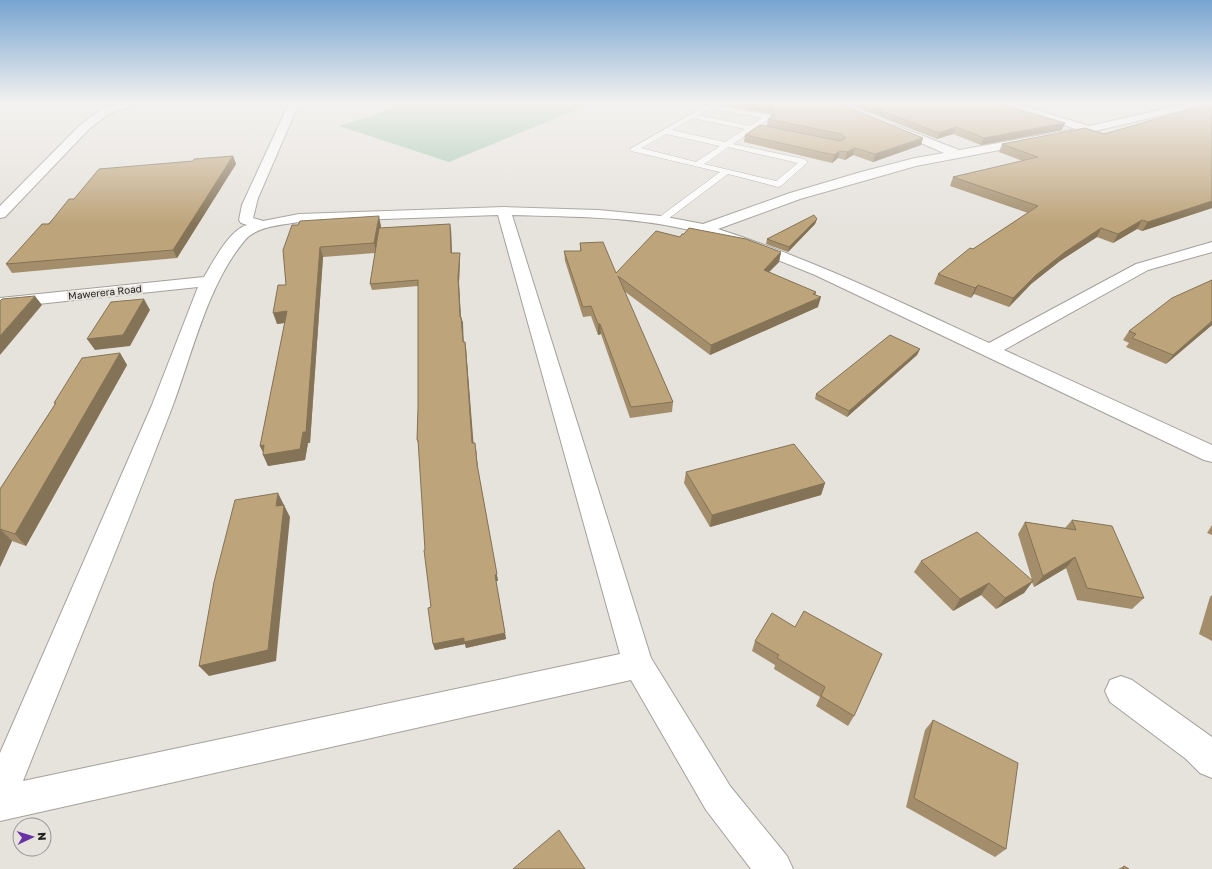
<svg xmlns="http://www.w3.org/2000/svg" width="1212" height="869" font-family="'Golos Text',sans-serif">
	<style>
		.green { fill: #a1c7ac }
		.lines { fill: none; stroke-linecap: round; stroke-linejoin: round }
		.service-casing { stroke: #a4a19c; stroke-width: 1 }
		.minor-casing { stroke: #a4a19c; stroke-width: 2 }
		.service { fill: #fff; fill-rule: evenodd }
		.minor { fill: #fff; fill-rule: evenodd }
		.wall { fill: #a38d6a }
		.shaded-wall { fill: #847356 }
		.building { fill: #bda47b; stroke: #847356 }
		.labels { text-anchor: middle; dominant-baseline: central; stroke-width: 4; stroke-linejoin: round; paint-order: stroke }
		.far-street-label { font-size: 10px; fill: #242221; stroke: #e6e3dd }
	</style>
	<rect width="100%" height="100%" fill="#e6e3dd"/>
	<polygon class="green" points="410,103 593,103 449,162 339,126"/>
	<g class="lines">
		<defs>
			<path id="service" d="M709,104L768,115L772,117L733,144L804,159L808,162L781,186L778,187L728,174L664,222H658L656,220L658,218L720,172L631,151L630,149ZM710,108L762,118L750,126L698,115ZM692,118L745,129L725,142L672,130ZM666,134L720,146L696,162L641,148ZM728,147L798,163L776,181L704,164Z"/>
			<g id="minor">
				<polygon points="119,103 134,103 133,105 109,114 89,129 5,217 0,218 0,206 81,124 102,109"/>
				<path d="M289,103H299L258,198L253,218L263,221L299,214L504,207L598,210L661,216L703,224L790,193L861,172L915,158L944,153L891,130L889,128L895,125L959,150L1076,129L1002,105L1001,103H1015L1089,126L1190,103H1206L1205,105L1078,135L916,166L800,199L718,229C812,259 900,302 989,343L1136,264L1212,242V252L1148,270L1004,350L1212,445V462L1204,460L815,275C778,260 740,244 701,233C640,216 575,217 512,215L651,658L730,786L787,856L793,869H751L706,810L631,680L0,821V753L152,405L198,287L0,308V298L204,277C213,262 230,229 247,225L241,223L239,220L242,205ZM498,215L620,654L23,781C73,655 125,531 173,405C193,351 208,284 245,240C257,226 282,225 299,222Z"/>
				<polygon points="1121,676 1132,680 1212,737 1212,778 1200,773 1186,759 1110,702 1105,691 1110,680"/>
			</g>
		</defs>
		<use href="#service" class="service-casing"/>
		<use href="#minor" class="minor-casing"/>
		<use href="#service" class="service"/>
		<use href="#minor" class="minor"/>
	</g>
	<g class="wall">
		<polygon points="693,103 709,103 704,105"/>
		<polygon points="709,103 837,103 923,138 921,145 873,162 853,155 845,160 838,158 832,163 744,142 745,135 767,126 768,119 772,117 771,114"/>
		<polygon points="845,103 1005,103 1004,105 1062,130 981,145 953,134 937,139"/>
		<polygon points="1212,103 1212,208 1142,231 1137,229 1113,243 1097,237 1060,261 1031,284 1009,307 974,294 971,298 934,284 938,274 973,249 1028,213 950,186 953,177 1023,161 999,152 1002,144 1104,134"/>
		<polygon points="233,156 236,164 177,258 12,273 6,264 74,199 193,161"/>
		<polygon points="817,219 815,224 788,252 766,244 767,239"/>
		<polygon points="381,226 381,228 451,229 452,253 460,258 459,283 461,317 463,323 463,342 465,342 466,348 473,443 476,449 478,470 498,581 496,581 506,639 466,648 465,644 435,650 433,644 431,607 425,550 419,446 417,440 418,408 418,286 372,290 370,284 375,253 323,257 310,443 308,443 305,460 268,466 263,452 260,446 285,323 277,324 286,285 283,250"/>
		<polygon points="680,237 781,252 779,262 769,272 815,295 818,307 710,355 624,291 673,402 672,412 630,418 601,334 598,335 591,316 583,317 565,261 564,251 580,251 580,243 616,273"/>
		<polygon points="1212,325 1166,364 1126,347 1129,343 1123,340 1129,331"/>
		<polygon points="920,349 917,355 847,417 815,399 816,394"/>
		<polygon points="120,353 127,365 26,546 12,541 0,567 0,489 55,404 54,403"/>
		<polygon points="686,472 825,483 821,495 710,527 684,483"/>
		<polygon points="1072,520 1144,598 1132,609 1077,600 1066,568 1034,587 1032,582 1024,593 996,609 981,595 953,611 914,572 921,561 1032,580 1018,534 1025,522 1065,528"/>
		<polygon points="1212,525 1212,535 1207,533"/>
		<polygon points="1212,595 1212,641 1199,634 1210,597"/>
		<polygon points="795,627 854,716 848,726 816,706 820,697 774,669 775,665 752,651 755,641"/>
		<polygon points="933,720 1006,849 995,857 906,807 925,730"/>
		<polygon points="1124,866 1129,869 1118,869"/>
	</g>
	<g class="shaded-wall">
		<polygon points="704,103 709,103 704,105"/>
		<polygon points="997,103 1005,103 1004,107 993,109"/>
		<polygon points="1065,123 1062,130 981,145 984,138"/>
		<polygon points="956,127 953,134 937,139 939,133"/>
		<polygon points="923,138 921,145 873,162 875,154"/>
		<polygon points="855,148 853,155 845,160 847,152"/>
		<polygon points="840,151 838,158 832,163 834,155"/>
		<polygon points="233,156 236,164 177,258 173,250"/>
		<polygon points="1212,201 1212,208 1142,231 1148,222"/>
		<polygon points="379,216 381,226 376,253 374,243"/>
		<polygon points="817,219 815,224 788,252 789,247"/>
		<polygon points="1142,220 1137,229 1113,243 1118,234"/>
		<polygon points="450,224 451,229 452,259 451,253"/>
		<polygon points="1101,228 1097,237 1060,261 1031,284 1009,307 1013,298 1036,275 1065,252"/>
		<polygon points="320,247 323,257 310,443 308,443 305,460 268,466 263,455 264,454 260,446"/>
		<polygon points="781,252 779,262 762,279 764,270"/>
		<polygon points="460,253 460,258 459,283 461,323 460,317 458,277"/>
		<polygon points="978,285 974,294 971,298 975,288"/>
		<polygon points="816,292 814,301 821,297 818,307 710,355 711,345"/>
		<polygon points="35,296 42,305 0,355 0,336"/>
		<polygon points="144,299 150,310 130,346 95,350 87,339"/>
		<polygon points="287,311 291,322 277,324 273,313"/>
		<polygon points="461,317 463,323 464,348 463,342"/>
		<polygon points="1212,321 1212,325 1166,364 1173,355"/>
		<polygon points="598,324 600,324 601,334 598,335"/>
		<polygon points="465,342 466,348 474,449 472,443"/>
		<polygon points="920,349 917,355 847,417 849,411"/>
		<polygon points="120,353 127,365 26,546 15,534"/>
		<polygon points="475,443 476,449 478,470 498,581 496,581 506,639 466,648 465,644 435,650 433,644 477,464"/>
		<polygon points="825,483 821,495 710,527 712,515"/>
		<polygon points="278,493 290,517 276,661 209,676 199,666 276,506"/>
		<polygon points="0,529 12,541 0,567"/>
		<polygon points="1075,557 1066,568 1034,587 1043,576"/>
		<polygon points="1033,581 1024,593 996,609 1005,598"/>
		<polygon points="989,583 981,595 953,611 960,599"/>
	</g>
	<g class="building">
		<polygon points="746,103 837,103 923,138 875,154 855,148 847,152 840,151 834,155 745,135 760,125 840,141 846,138 841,134 768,119 775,115 772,114 774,112 772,107"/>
		<polygon points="862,103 997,103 996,103 1065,123 984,138 956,127 939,133"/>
		<polygon points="1212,103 1212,201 1148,222 1142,220 1118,234 1101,228 1065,252 1036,275 1013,298 978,285 975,288 938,274 970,248 973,249 1038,206 953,177 1038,157 1002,144 1085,128 1104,134"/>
		<polygon points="233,156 173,250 6,264 42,224 49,224 69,199 74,199 99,169 193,161 194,159"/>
		<polygon points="814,215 817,219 789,247 767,239"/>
		<polygon points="379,216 374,243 320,247 306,432 303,432 300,449 263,455 264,445 260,446 287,311 273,313 278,285 286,285 283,250 292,225 298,225 300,221"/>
		<polygon points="450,224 451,253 460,253 458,277 460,317 461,317 463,342 465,342 472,443 475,443 477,464 497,574 495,575 505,633 464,642 464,638 433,644 428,608 431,607 424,550 425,550 418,440 417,440 418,408 418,280 370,284 379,228"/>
		<polygon points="689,228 746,239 781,252 764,270 816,292 813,294 821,297 711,345 618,276 673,402 631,407 600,324 598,324 591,306 583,307 564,251 581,251 580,243 603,242 616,273 656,231 680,237 682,234 684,234"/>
		<polygon points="1212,280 1212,321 1173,355 1132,338 1136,334 1129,331 1172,298"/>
		<polygon points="35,296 0,336 0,301 2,299"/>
		<polygon points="144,299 123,335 87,339 111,302"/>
		<polygon points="890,335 920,349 849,411 816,394"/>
		<polygon points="120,353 15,534 0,529 0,489 56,403 54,403 82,358"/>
		<polygon points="794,444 825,483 712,515 686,472"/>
		<polygon points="278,493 276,506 284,505 268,650 199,666 214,582 235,500"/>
		<polygon points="1072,520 1112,526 1144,598 1087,588 1075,557 1043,576 1025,522 1076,530"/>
		<polygon points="977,532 1033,581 1005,598 989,583 960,599 921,561"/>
		<polygon points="804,611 882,654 854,716 821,696 825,687 777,658 779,655 755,641 772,613 795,627"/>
		<polygon points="933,720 1018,763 1006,849 914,798"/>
		<polygon points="559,830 585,869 513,869"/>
		<polygon points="1124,866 1129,869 1123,869"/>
	</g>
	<linearGradient id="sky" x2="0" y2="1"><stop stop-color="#77a4d1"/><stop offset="0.46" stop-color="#f4f2f0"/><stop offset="1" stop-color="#f4f2f0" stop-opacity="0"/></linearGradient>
	<rect width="1212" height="224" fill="url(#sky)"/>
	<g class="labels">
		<g class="far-street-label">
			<text transform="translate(105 292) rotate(-6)">Mawerera Road</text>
		</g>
	</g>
	<g transform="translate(32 837) rotate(86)"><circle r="19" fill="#e6e3dd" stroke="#989692"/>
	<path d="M0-3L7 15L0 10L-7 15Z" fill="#6b31a7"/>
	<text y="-6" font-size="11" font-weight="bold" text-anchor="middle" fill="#242221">N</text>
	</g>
</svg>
